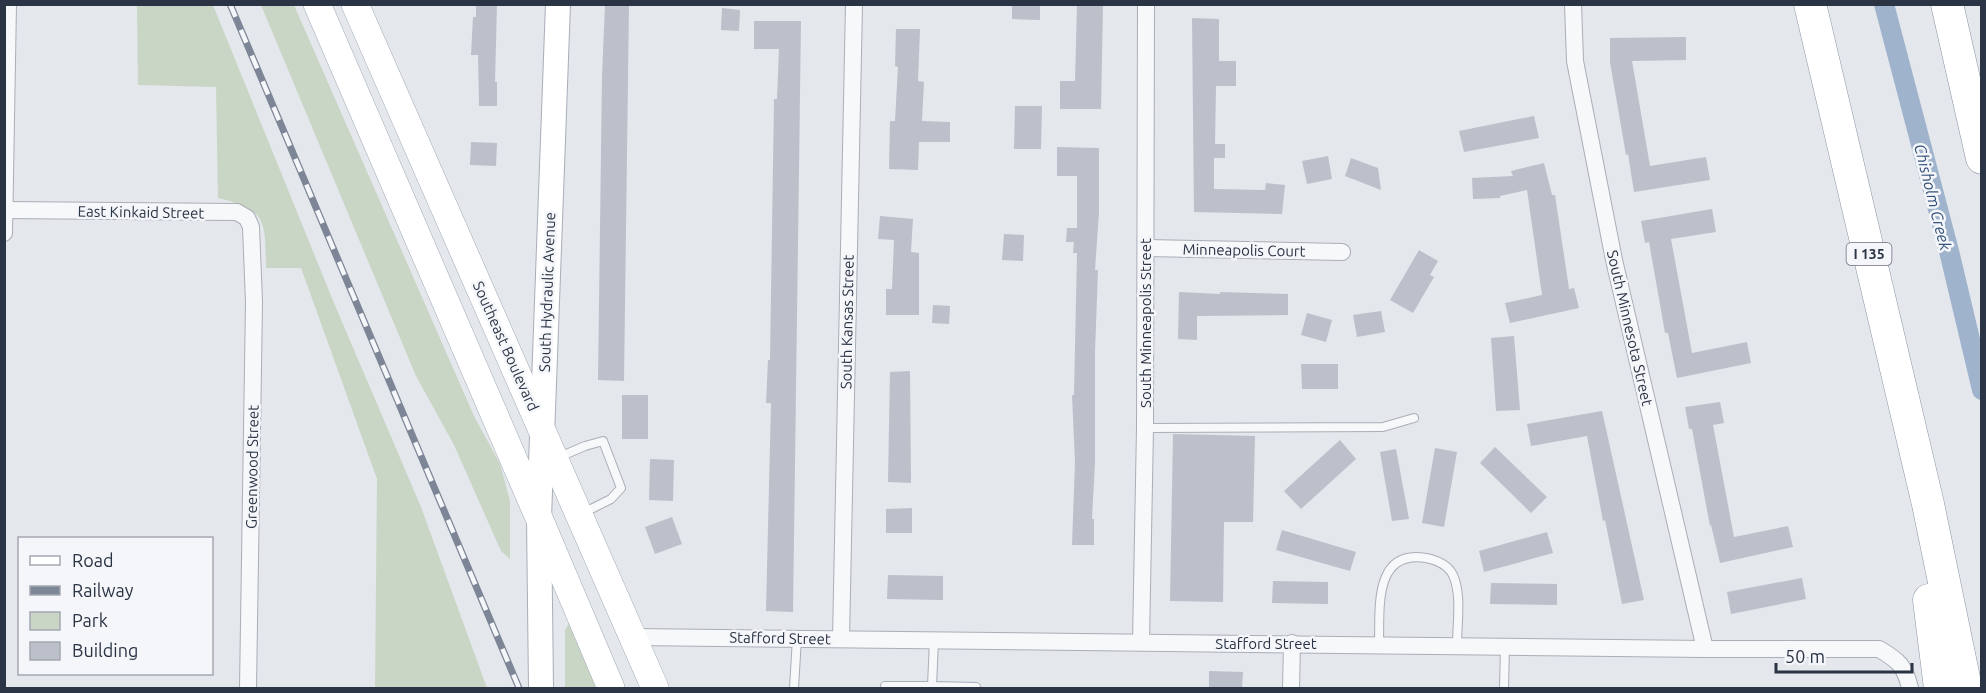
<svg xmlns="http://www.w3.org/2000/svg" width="1986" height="693" font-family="Ubuntu,sans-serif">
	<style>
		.green { fill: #c9d6c5 }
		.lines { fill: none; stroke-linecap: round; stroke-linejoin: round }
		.canal { stroke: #9fb4cc; stroke-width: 20 }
		.building { fill: #bbc0ca }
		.lane-casing { stroke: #a9aeb7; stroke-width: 10 }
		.street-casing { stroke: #a9aeb7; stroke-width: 18 }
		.secondary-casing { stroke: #a9aeb7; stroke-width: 26 }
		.primary-casing { stroke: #a3abb8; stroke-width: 28 }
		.highway-casing { stroke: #8b94a3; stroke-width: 33 }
		.lane { stroke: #f7f8fa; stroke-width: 8 }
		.street { stroke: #f7f8fa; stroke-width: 16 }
		.secondary { stroke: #fff; stroke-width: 24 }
		.primary { stroke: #fff; stroke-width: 27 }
		.highway { stroke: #fff; stroke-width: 32 }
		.rail-casing { stroke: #7d8696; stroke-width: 7 }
		.rail { stroke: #f4f6f9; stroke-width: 4.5; stroke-dasharray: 14; stroke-linecap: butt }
		.labels { text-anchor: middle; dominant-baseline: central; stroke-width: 5; stroke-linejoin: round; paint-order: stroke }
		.shield { fill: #f4f6f9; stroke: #676e7b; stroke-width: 1.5 }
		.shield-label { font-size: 14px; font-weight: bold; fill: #2b3445 }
		.street-label { font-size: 15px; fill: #2b3445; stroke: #f4f6f9 }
		.water-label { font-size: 16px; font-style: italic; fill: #34527a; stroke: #f4f6f9 }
	</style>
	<rect width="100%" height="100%" fill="#e4e7ec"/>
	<g class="green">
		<path d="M137,5H213L334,303L421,507L487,688H375L377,479L301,268H266C265,220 267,210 218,198L216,87L138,85Z"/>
		<polygon points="261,5 294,5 474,416 500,464 510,501 510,559 501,551 454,445 416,376"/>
		<polygon points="569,623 601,688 565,688 565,630"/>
	</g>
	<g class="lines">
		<polyline class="canal" points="1884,4 1949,251 1982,390"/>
	</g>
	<g class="building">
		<polygon points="476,4 497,4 495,82 497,82 497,106 479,106 478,55 471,55 473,17 476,17"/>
		<polygon points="605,4 629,4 624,381 598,380 602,77"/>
		<polygon points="1012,4 1040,4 1040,20 1012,19"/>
		<polygon points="1077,4 1103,4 1101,109 1060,109 1060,81 1075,81"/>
		<polygon points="722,8 740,10 739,31 721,30"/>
		<polygon points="1192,18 1219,19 1219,61 1236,61 1236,86 1216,86 1215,144 1225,144 1225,158 1214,158 1214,189 1265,190 1266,183 1285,185 1282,214 1194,212"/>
		<polygon points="754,21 801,21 793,612 766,611 771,403 766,403 768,360 770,360 774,99 777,99 779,49 754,49"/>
		<polygon points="896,29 920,29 918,81 924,82 922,121 950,122 950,142 919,142 918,170 889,169 890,121 895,121 898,67 895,66"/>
		<polygon points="1686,37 1686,60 1632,61 1650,166 1706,157 1710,180 1634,192 1628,154 1626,155 1610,62 1610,38"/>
		<polygon points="1015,106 1042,106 1041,149 1014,149"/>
		<polygon points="1534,116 1539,138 1464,152 1459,131"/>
		<polygon points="471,142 497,143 496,166 470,165"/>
		<polygon points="1057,147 1099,148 1099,212 1095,270 1098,270 1095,352 1095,462 1092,519 1094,519 1094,545 1072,545 1075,462 1072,395 1074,395 1077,253 1073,253 1074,242 1066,242 1067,228 1077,228 1077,176 1057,176"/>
		<polygon points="1328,156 1332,179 1307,184 1302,161"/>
		<polygon points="1351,158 1378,168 1381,190 1345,176"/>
		<polygon points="1544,163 1552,195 1555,195 1569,289 1574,288 1579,308 1510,323 1505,303 1542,295 1527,190 1500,196 1500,198 1473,199 1472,178 1513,176 1511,171"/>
		<polygon points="1712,209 1716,232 1671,239 1692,353 1747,342 1751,363 1677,378 1668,333 1665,333 1649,242 1645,243 1641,221"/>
		<polygon points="880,216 913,219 911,252 919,253 919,315 886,315 886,289 892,289 894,240 878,239"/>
		<polygon points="1004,234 1024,235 1023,261 1002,260"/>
		<polygon points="1419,250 1438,261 1430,275 1434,277 1413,313 1390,300"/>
		<polygon points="1179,292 1220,294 1220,292 1288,294 1288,315 1197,316 1197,340 1178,339"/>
		<polygon points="933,305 950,306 949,324 932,323"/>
		<polygon points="1381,311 1385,332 1357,337 1353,315"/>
		<polygon points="1307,313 1332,320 1326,342 1301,335"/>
		<polygon points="1514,336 1520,410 1496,411 1491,338"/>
		<polygon points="1301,364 1338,364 1338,389 1302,389"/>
		<polygon points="910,371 911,483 888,482 890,372"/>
		<rect x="622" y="395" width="26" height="44"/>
		<polygon points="1720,402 1724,423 1713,425 1734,537 1788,526 1793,547 1720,563 1711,525 1710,526 1692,429 1689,429 1685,407"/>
		<polygon points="1602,411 1644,600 1622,604 1605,520 1603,521 1587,436 1531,446 1527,424"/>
		<polygon points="1173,434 1255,436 1253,522 1224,522 1223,602 1170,601"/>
		<polygon points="1340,440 1356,459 1301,509 1284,491"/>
		<polygon points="1495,447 1547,497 1531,513 1480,463"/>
		<polygon points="1435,448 1457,452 1444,527 1422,523"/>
		<polygon points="1396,449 1409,519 1392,521 1380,452"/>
		<polygon points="650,459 674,460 673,501 649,500"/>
		<polygon points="912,508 912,533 886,533 886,509"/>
		<polygon points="672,517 682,544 655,554 645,527"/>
		<polygon points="1282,530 1356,552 1350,571 1276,550"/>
		<polygon points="1547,532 1553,553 1484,572 1479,551"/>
		<polygon points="888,575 943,576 943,600 887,599"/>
		<polygon points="1802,578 1806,599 1731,614 1727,592"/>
		<polygon points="1273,581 1328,582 1328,604 1272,603"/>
		<polygon points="1491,583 1557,584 1557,605 1490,604"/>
		<polygon points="1209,671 1243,672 1242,688 1209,688"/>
	</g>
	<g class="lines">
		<defs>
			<g id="lane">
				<polyline points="1145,428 1383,427 1414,418"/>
				<polyline points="557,458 585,446 603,441 621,488 611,499 583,513"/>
				<polyline points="934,640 932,686 976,687"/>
				<path d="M1379,644C1380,610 1373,549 1426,558C1436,560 1448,565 1453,575C1462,595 1457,623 1457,645"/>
				<polyline points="885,686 932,686"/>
				<polyline points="794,688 797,638"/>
				<polyline points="1504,688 1505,646"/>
			</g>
			<g id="street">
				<polyline points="1573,4 1575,61 1614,260 1705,649"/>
				<polyline points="4,210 237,212 247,218 251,227 254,302 248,688"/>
				<polyline points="4,233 8,4"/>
				<polyline points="1146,248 1342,252"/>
				<path d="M633,637L1705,649H1879C1898,660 1905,666 1910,688"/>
				<polyline points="841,639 854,4"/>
				<polyline points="1141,642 1145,428 1146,4"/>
				<polyline points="1291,688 1292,643"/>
			</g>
			<polyline id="secondary" points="541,688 539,518 558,4"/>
			<g id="primary">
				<polyline points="317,4 539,518 611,688"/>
				<polyline points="355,4 655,688"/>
			</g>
			<g id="highway">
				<polyline points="1810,4 1928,504 1966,688"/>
				<polyline points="1947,4 1982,158"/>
				<polyline points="1929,600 1940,688"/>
			</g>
		</defs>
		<use href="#lane" class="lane-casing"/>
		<use href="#street" class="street-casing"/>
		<use href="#secondary" class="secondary-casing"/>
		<use href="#primary" class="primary-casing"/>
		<use href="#highway" class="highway-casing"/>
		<use href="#lane" class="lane"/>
		<use href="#street" class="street"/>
		<use href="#secondary" class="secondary"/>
		<use href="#primary" class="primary"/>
		<use href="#highway" class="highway"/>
		<defs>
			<polyline id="rail" points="230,4 519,688"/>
		</defs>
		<use href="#rail" class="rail-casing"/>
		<use href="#rail" class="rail"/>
	</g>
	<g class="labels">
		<rect class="shield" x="1846.5" y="243" width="45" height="22" rx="4.5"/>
		<g class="shield-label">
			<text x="1869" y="254">I 135</text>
		</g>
		<g class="street-label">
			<text transform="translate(141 212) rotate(1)">East Kinkaid Street</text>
			<text transform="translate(1244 250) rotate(1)">Minneapolis Court</text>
			<text transform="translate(547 292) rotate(-88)">South Hydraulic Avenue</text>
			<text transform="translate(847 322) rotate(-89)">South Kansas Street</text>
			<text transform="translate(1145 323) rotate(-90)">South Minneapolis Street</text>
			<text transform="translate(1630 328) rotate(77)">South Minnesota Street</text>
			<text transform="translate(506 346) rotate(66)">Southeast Boulevard</text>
			<text transform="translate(252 467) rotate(-89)">Greenwood Street</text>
			<text transform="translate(780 638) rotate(1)">Stafford Street</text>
			<text x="1266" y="643">Stafford Street</text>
		</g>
		<g class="water-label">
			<text transform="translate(1933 197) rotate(76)">Chisholm Creek</text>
		</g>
	</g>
	<rect width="1986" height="693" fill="none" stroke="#2b3445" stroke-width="12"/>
	<rect x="18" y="537" width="195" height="138" fill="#f4f6f9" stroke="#a4a8b1" stroke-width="1.5"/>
	<rect x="30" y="556" width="30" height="9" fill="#ffffff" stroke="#a4a8b1" stroke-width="1.5"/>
	<text x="72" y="567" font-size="18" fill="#2b3445">Road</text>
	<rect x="30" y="586" width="30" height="9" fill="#7d8696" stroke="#a4a8b1" stroke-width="1.5"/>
	<text x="72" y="597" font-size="18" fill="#2b3445">Railway</text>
	<rect x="30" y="612" width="30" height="18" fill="#c9d6c5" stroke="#a4a8b1" stroke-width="1.5"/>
	<text x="72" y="627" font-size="18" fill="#2b3445">Park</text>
	<rect x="30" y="642" width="30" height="18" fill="#bbc0ca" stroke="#a4a8b1" stroke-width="1.5"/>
	<text x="72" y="657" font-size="18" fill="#2b3445">Building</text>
	<path d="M1776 663v9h136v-9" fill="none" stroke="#2b3445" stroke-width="3"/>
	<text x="1785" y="663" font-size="18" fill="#2b3445" stroke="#f4f6f9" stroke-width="4.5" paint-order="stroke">50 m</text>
</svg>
